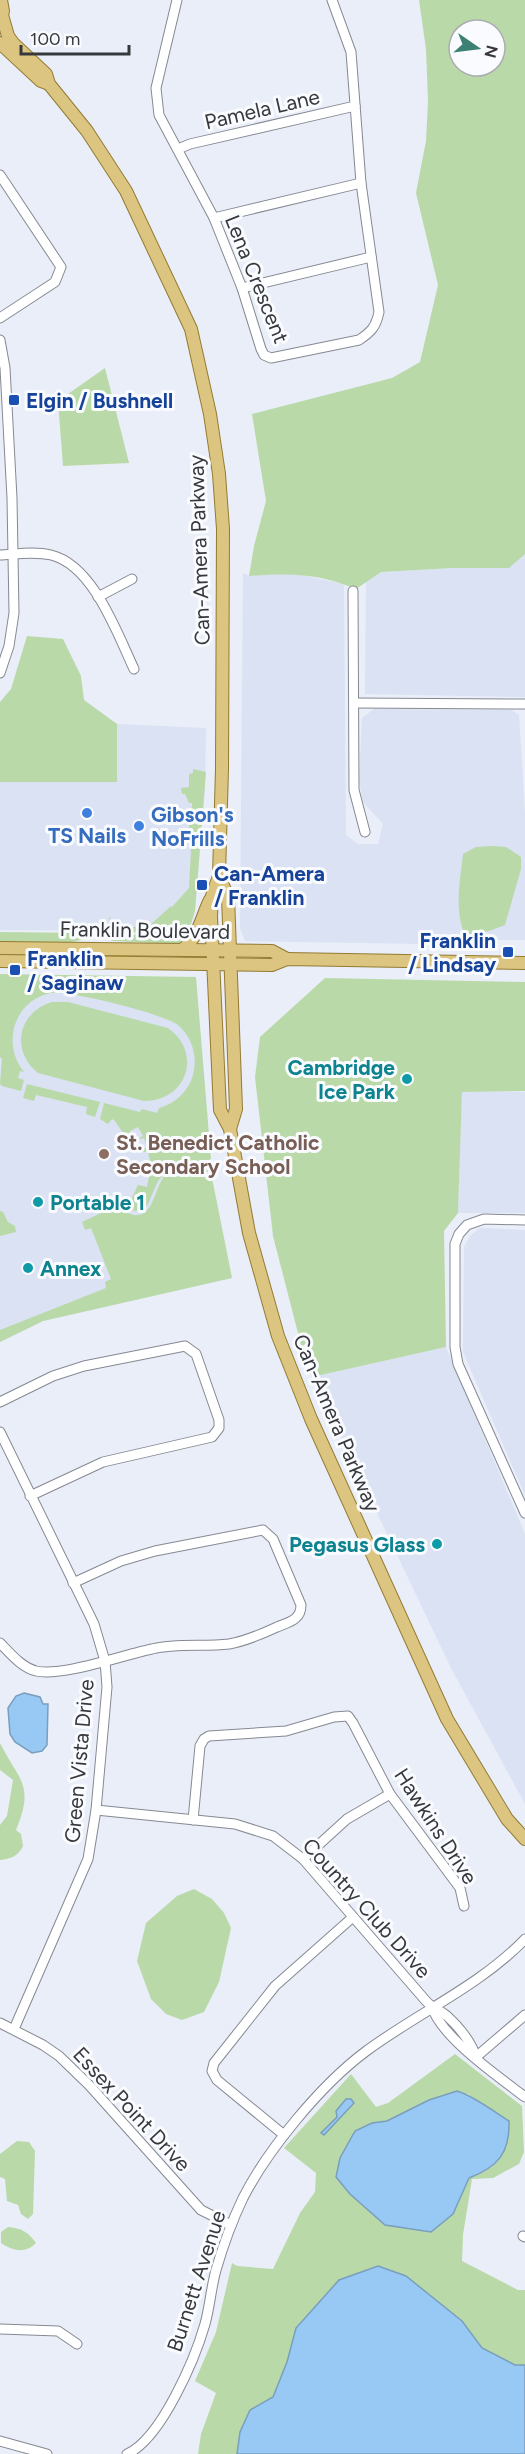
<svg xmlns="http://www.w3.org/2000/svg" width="525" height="2454" font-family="Figtree,sans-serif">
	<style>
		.built { fill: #dae2f3 }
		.green { fill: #b9daa8; fill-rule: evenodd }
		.water { fill: #97c9f4; stroke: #7a9ebd; stroke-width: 1.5 }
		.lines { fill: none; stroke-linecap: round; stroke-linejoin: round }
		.minor-casing { stroke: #858992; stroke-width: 11 }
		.major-casing { stroke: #937b32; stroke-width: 14 }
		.minor { stroke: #fff; stroke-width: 9 }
		.major { stroke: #dcc580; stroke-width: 12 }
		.transit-dot { fill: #1a4fb4; stroke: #f9fbff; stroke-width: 2 }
		.shop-dot { fill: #3f7fe0; stroke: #f9fbff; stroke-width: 2 }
		.culture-dot { fill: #0f9aa8; stroke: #f9fbff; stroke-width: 2 }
		.education-dot { fill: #8d6e63; stroke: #f9fbff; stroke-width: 2 }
		.labels { text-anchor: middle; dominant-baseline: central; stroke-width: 6; stroke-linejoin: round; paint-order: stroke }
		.street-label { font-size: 21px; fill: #36383c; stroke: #f9fbff }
		.transit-label { font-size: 21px; font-weight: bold; fill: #164399; stroke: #f9fbff; text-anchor: start }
		.shop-label { font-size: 21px; font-weight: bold; fill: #366cbe; stroke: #f9fbff; text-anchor: start }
		.culture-label { font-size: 21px; font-weight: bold; fill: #0d838f; stroke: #f9fbff; text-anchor: end }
		.education-label { font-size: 21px; font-weight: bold; fill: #785e54; stroke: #f9fbff; text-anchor: start }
	</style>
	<rect width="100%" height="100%" fill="#e9eef8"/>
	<g class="built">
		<polygon points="525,554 525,697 365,694 366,582 381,572 453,568 508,568"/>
		<polygon points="243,573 250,576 292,573 344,584 346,835 358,844 378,844 383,824 363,802 359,780 362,718 374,709 511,710 519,715 525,813 525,940 488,940 487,945 245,941 240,928"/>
		<polygon points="117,724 206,728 205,788 195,911 190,929 186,935 138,931 0,930 0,782 117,782"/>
		<polygon points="0,975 140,977 197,1032 208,1160 232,1278 43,1321 0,1342"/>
		<polygon points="462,1091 525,1092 525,1213 458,1213"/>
		<polygon points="480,1228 525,1230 525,1495 463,1352 464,1247 470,1236"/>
		<polygon points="446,1347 525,1534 525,1804 451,1668 312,1377"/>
	</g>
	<g class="green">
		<path d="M419,0H525V554L509,568H453L381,572L356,589C317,573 291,573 249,576L254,546L266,501L252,414L392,378L420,362L438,285L416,193L426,141L428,101L426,49ZM459,30H495V66H459Z"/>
		<polygon points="105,368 129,463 63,466 58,401"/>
		<polygon points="27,636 63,639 81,676 84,700 117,724 117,782 0,782 0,702 11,689"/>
		<polygon points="193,769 206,772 195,911 188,933 186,935 104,931 104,929 108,929 110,915 111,927 148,927 171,906 172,907 189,888 191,850 189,846 191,845 191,833 189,832 189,818 191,817 192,803 189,803 185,794 182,794 181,788 189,787 189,774 193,773"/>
		<path d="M491,846L506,847L521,857V869L505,925L489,931L465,936C454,908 460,883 463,854L476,847Z"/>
		<path d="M0,932L91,933C83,949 19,942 0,942Z"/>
		<polygon points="103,933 187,937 186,941 180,944 112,941"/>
		<path d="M0,974L196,977L211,1159L192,1167L169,1169L158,1181L147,1206L136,1211L123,1208L131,1200L138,1185L147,1187L149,1177L141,1175L149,1174L150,1164H141L150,1161L148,1152H140V1150L147,1147L144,1138L136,1140L143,1136L138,1127L130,1131L131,1145L115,1121L112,1119L108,1124L100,1119L104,1103L140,1112L142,1109L157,1113L159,1108C177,1103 191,1089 194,1070C197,1054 191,1036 178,1025C164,1014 69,990 51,993C14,1000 1,1044 24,1072L20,1071L18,1078L24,1080L21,1091L2,1086L0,1084L2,1059L0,1057Z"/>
		<polygon points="325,978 525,982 525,1091 462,1092 458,1213 444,1231 446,1347 312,1377 307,1368 273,1236 255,1077 260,1037"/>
		<path d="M52,1002H68L168,1028C203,1053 187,1101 144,1101L38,1073C10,1051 18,1012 52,1002Z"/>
		<polygon points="27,1084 100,1102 95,1117 86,1114 87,1107 36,1095 34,1101 23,1098"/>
		<path d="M209,1163L232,1278L43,1321L0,1342V1330L106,1288L105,1282L111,1279L91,1228L85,1230L82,1222L103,1212L114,1204C156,1238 151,1185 168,1172C176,1167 183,1171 191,1170C197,1170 203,1166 209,1163Z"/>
		<polygon points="0,1211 3,1212 8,1222 15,1226 16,1232 0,1236"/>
		<path d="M0,1743C19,1781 35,1784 16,1830L21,1834L23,1846C18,1856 11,1859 0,1860V1825L7,1816L13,1780L0,1770Z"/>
		<polygon points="194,1889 212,1899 224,1913 231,1928 219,1982 204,2012 182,2020 166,2014 151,1999 137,1961 146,1923 177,1896"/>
		<path d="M455,2054L522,2106L524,2152L519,2164L493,2178L472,2179L463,2235L462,2261L518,2290H525V2365H515L482,2348L462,2321L406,2276L378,2266L339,2280L296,2328L287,2362L273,2397L250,2410L240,2432L237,2454H198L201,2434L216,2393L195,2381L216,2332L232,2263L237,2266L273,2269L300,2213L315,2192L316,2173L284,2148L351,2074L376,2107L388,2103ZM468,2094L482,2106L509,2121C506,2155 502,2166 469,2178L453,2214L431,2232L385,2225L370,2211L372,2123L387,2121L407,2112Z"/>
		<polygon points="17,2141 29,2142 35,2151 33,2214 28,2219 21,2214 18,2205 7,2201 5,2179 0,2177 0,2154"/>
		<path d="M8,2227C21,2228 28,2232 36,2243C25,2254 13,2251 1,2243V2232Z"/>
	</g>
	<g class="water">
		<polygon points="24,1693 40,1697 43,1704 48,1704 47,1745 42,1751 32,1753 15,1742 10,1734 8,1708 16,1696"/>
		<path d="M457,2091C474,2096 493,2111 509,2121C510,2153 498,2167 469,2178L453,2214L431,2232L385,2225L350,2194L336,2177L340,2158L355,2131L372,2123L387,2121L429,2100Z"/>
		<polygon points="346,2099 351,2099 354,2103 324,2135 321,2133 337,2117 336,2111"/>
		<polygon points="378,2266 406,2276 462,2321 482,2348 515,2365 525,2365 525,2454 237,2454 240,2432 250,2410 273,2397 287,2362 296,2328 339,2280"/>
	</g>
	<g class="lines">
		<defs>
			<g id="minor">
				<path d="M177,0L156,88L159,115L214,218L242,288L261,349L264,355L271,358L359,340C371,332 376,327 379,312L361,183L351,52L332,0"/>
				<polyline points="178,149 190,144 355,106"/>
				<polyline points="0,175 61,267 55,282 0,318"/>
				<polyline points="214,218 361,183"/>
				<polyline points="242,288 371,257"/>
				<polyline points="0,340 5,368 12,498 14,613 9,646 0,673"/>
				<path d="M0,555C17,554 35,551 51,555C93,565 117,633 134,669"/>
				<polyline points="353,591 354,790 365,832"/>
				<polyline points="98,597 132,579"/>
				<polyline points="355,703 525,704"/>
				<polyline points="525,1220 484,1219 467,1225 459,1234 455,1244 455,1347 458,1364 525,1513"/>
				<polyline points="0,1402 53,1376 84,1366 185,1346 196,1354 219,1420 219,1428 212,1437 103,1462 30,1496"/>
				<polyline points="0,1432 94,1624 105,1661 107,1687 96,1810 88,1859 14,2029"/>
				<path d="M0,1643C10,1653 21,1667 36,1671C62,1677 123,1655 152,1649C177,1643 204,1647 229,1644C246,1641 262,1634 277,1627C289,1622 301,1620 301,1605L273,1539L263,1530L155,1551L121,1561L73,1583"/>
				<path d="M96,1810L235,1824L273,1836L303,1859L426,2001C432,2008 440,2010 447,2016C459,2027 471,2042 476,2057"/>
				<polyline points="193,1820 200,1746 204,1739 209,1736 286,1731 334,1717 348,1716 353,1723 390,1794 460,1888 464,1906"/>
				<polyline points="303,1859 347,1819 390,1794"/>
				<path d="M432,2007C441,2037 499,2077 525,2097"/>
				<polyline points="0,2023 43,2045 59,2056 89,2085 201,2210 231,2225"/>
				<polyline points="476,2057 525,2015"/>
				<polyline points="284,2135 217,2080 212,2071 214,2063 275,1986 353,1917"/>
				<polyline points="523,2236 525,2237"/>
				<polyline points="0,2329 58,2331 77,2344"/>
				<polyline points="0,2441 47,2454"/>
				<path d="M127,2454C161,2439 195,2359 205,2324C210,2306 211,2288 216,2270C223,2246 232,2221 243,2198C268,2149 321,2085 365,2052C417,2013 480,1986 525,1939"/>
			</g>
			<g id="major">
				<polyline points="2,15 8,36 13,43 46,74 49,84 87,131 126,191 191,329 210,414 219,474 223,529 222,768 219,876 212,896 211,916 220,1110 230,1129 249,1233 278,1336 311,1419 447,1719 507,1819 525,1839"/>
				<polyline points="0,20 3,11 1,0"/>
				<polyline points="0,43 41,81 49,84"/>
				<polyline points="219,876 228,897 236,1109 230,1129"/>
				<polyline points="0,948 272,951 287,959"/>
				<path d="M182,950C199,937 201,918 210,900"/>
				<polyline points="0,961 272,965 287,959 525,963"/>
			</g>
		</defs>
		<use href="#minor" class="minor-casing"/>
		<use href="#major" class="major-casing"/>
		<use href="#minor" class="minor"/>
		<use href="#major" class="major"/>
	</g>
	<g class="transit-dot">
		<rect x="8" y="394" width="12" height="12" rx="3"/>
		<rect x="196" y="879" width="12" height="12" rx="3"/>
		<rect x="502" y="946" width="12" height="12" rx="3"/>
		<rect x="9" y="964" width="12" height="12" rx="3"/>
	</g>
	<g class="shop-dot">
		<circle cx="87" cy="813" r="6"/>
		<circle cx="139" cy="826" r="6"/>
	</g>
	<g class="culture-dot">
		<circle cx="407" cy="1079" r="6"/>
		<circle cx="38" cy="1202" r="6"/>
		<circle cx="28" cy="1268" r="6"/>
		<circle cx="437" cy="1544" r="6"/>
	</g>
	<circle class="education-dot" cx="104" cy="1154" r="6"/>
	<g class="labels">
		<g class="street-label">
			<text transform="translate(262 109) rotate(-13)">Pamela Lane</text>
			<text transform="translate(257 279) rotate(68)">Lena Crescent</text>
			<text transform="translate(199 550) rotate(-92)">Can-Amera Parkway</text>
			<text transform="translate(145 930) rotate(1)">Franklin Boulevard</text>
			<text transform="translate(337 1423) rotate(67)">Can-Amera Parkway</text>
			<text transform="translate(79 1761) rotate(-85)">Green Vista Drive</text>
			<text transform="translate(436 1826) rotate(57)">Hawkins Drive</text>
			<text transform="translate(367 1908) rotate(48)">Country Club Drive</text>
			<text transform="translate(132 2109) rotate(47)">Essex Point Drive</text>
			<text transform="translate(196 2281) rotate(-72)">Burnett Avenue</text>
		</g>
		<g class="transit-label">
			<text x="26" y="400">Elgin / Bushnell</text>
			<text x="214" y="873">Can-Amera<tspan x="214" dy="24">/ Franklin</tspan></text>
			<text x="496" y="940" text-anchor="end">Franklin<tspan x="496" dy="24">/ Lindsay</tspan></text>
			<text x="27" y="958">Franklin<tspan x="27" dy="24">/ Saginaw</tspan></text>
		</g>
		<g class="shop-label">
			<text x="151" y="814">Gibson's<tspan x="151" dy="24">NoFrills</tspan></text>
			<text x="87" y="835" text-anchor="middle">TS Nails</text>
		</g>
		<g class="culture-label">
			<text x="395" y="1067">Cambridge<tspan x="395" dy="24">Ice Park</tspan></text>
			<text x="50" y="1202" text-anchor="start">Portable 1</text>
			<text x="40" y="1268" text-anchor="start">Annex</text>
			<text x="425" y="1544">Pegasus Glass</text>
		</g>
		<g class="education-label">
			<text x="116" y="1142">St. Benedict Catholic<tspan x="116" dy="24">Secondary School</tspan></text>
		</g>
	</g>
	<g transform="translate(477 48) rotate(104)"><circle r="28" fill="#f9fbff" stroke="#abadb1" stroke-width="1.5"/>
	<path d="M0-4.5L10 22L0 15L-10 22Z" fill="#3d8175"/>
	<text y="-9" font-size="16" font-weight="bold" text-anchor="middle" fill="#36383c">N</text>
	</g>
	<path d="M21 45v9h108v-9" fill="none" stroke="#36383c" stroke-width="3"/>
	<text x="30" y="45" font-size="18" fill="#36383c" stroke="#f9fbff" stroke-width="4.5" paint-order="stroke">100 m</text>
</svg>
